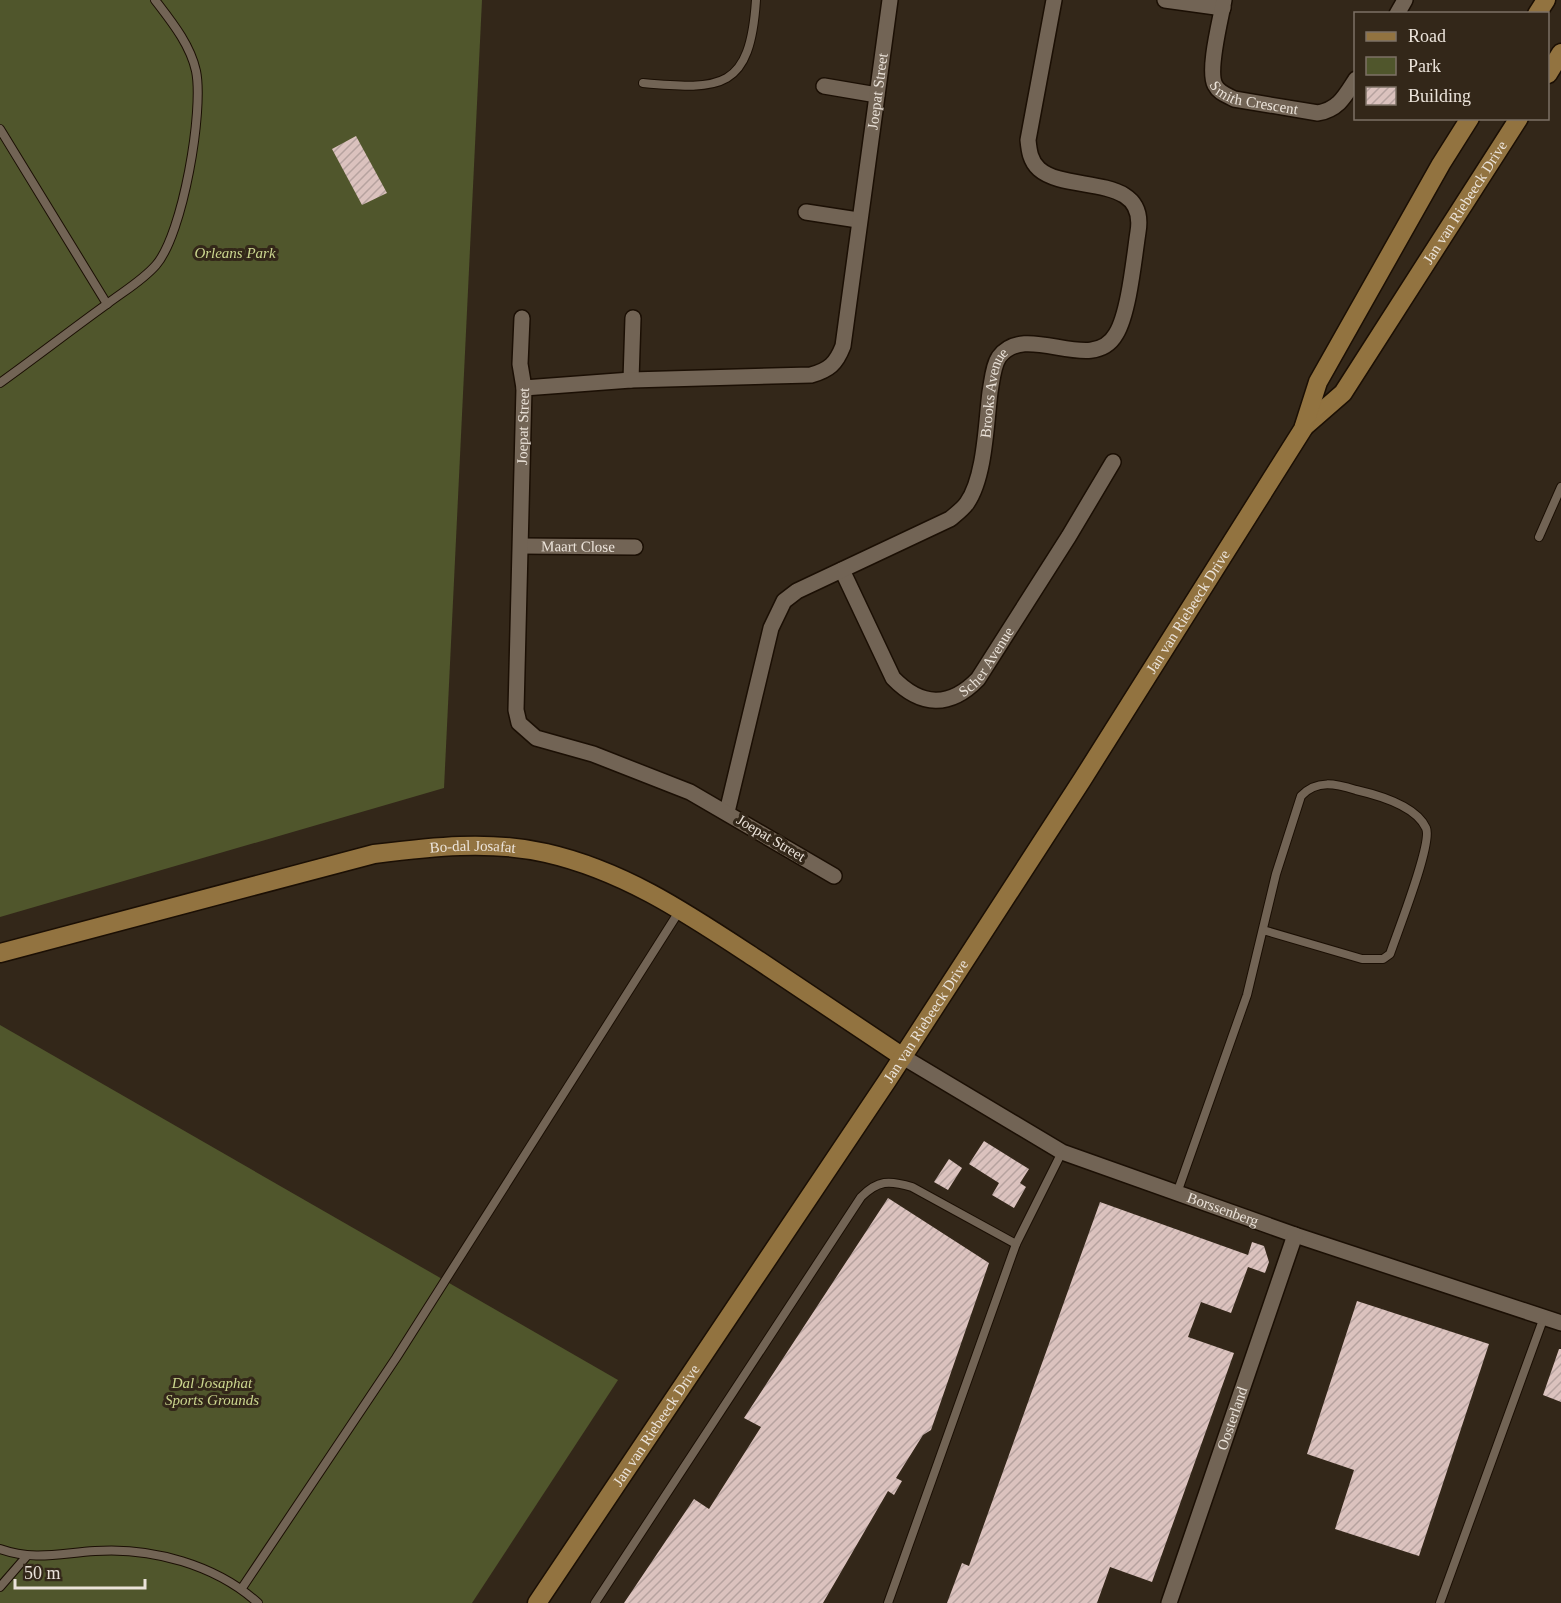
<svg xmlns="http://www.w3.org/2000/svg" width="1561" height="1603" font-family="Georgia,serif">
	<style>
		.park { fill: #50562c }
		.building { fill: url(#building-hatch) }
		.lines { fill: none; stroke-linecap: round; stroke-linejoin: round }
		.lane-casing { stroke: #1b0f04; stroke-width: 10 }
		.street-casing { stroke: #1b0f04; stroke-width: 18 }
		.secondary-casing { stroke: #1b0f04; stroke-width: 21 }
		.lane { stroke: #726455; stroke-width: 8 }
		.street { stroke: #726455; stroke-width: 15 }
		.secondary { stroke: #927340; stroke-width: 18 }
		.labels { text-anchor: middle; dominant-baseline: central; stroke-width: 6; stroke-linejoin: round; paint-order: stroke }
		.street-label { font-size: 15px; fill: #ebe3da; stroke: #332719 }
		.park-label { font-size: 15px; font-style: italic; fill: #cbd68e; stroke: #332719 }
	</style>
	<defs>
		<pattern id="building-hatch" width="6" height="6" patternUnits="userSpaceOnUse" patternTransform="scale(1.5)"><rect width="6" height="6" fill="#dbc2be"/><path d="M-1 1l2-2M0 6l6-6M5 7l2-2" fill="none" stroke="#b6a29f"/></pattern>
	</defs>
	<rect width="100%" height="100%" fill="#332719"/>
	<g class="park">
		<polygon points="0,0 482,0 444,788 0,917"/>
		<polygon points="0,1025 618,1380 472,1603 0,1603"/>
	</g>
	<g class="building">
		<polygon points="356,136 387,193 362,205 332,149"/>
		<polygon points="984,1141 1029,1169 1020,1183 1026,1187 1014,1208 992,1195 999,1183 969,1164"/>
		<polygon points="949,1159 962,1168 948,1190 934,1182"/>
		<polygon points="888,1198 989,1263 931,1430 923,1435 896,1478 902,1481 894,1495 888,1491 823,1603 624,1603 694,1499 709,1509 761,1427 744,1418"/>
		<polygon points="1100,1202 1248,1255 1252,1242 1264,1246 1269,1262 1265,1273 1248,1267 1231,1313 1201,1302 1188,1337 1234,1353 1152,1582 1110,1567 1097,1603 947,1603 962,1563 969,1566"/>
		<polygon points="1357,1301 1489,1344 1419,1556 1335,1529 1354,1470 1307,1454"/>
		<polygon points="1559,1349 1561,1349 1561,1402 1543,1395"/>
	</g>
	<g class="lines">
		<defs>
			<g id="lane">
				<path d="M643,83C722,90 750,90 756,0"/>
				<polyline points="0,129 107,304"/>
				<path d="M0,383C36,357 71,330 107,304C124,291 142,281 156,265C183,234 204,110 196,71C190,44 171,21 155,0"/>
				<polyline points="1539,537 1561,487"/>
				<path d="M1177,1193L1247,995L1276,874L1301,796C1317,779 1336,784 1356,790C1378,795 1416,806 1426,828C1433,843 1397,933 1390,954L1383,959H1362L1263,930"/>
				<path d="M0,1549C34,1561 61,1553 95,1551C152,1547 216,1565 258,1603"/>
				<polyline points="0,1587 26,1557"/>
				<polyline points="242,1588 396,1358 680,910"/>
				<path d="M595,1603L861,1197C878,1180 889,1180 912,1187L1016,1244"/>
				<polyline points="888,1603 1016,1244 1062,1152"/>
				<polyline points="1440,1603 1544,1317"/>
			</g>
			<g id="street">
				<polyline points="1165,0 1223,8"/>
				<path id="s1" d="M1224,0C1221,18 1207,70 1215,85C1219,93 1227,95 1234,99L1318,113C1339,109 1345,96 1356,79"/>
				<polyline points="1397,14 1405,0"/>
				<polyline points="824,86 877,95"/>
				<polyline points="806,212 858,220"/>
				<polyline points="522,318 520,364 524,388"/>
				<polyline points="631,380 633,318"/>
				<path id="s2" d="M521,546L635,547"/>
				<path id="s3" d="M842,570L893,678C921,707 950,708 978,679L1069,536L1113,462"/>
				<path id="s4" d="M727,812L771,628L784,601L797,591L950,519C956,514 963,509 967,503C985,477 986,424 990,392C992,381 993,366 999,357C1026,320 1092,376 1116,334C1129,313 1134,258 1138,232C1148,172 1067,194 1039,169C1030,161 1029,150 1028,140L1054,0"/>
				<path id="s5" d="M834,876L690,792L593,754L536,738L519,723L516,710L524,388L631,380L811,375C829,370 836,364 843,346L890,0"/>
				<path id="s6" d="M903,1057L1062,1152L1295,1235L1561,1323"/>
				<path id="s7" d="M1169,1603L1295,1235"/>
			</g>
			<g id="secondary">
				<polyline points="1537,14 1546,0"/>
				<polyline points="1548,74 1561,53"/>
				<path id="s8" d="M1304,427L1343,393L1519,118"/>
				<path id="s9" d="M0,953L374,854C431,847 489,840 546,853C625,871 688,914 755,958C804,991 853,1024 903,1057"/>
				<path id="s10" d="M537,1603L887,1081L1082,780L1303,429L1318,382L1441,164L1470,118"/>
			</g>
		</defs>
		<use href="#lane" class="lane-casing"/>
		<use href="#street" class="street-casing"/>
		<use href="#secondary" class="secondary-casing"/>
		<use href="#lane" class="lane"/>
		<use href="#street" class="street"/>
		<use href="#secondary" class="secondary"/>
	</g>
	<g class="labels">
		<g class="street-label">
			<text stroke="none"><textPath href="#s5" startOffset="1278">Joepat Street</textPath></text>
			<text stroke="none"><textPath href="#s1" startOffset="129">Smith Crescent</textPath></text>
			<text stroke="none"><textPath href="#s8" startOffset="278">Jan van Riebeeck Drive</textPath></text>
			<text stroke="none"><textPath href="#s4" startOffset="542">Brooks Avenue</textPath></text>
			<text stroke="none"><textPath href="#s5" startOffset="650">Joepat Street</textPath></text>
			<text stroke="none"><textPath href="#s2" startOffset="57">Maart Close</textPath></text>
			<text stroke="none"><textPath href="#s10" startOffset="1186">Jan van Riebeeck Drive</textPath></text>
			<text stroke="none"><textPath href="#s3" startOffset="236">Scher Avenue</textPath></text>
			<text transform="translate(771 838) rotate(31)">Joepat Street</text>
			<text stroke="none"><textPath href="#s9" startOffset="486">Bo-dal Josafat</textPath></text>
			<text stroke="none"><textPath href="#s10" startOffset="700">Jan van Riebeeck Drive</textPath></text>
			<text stroke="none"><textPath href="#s6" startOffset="356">Borssenberg</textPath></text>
			<text stroke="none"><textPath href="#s7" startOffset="195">Oosterland</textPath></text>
			<text stroke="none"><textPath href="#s10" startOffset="214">Jan van Riebeeck Drive</textPath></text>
		</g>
		<g class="park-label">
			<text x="235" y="253">Orleans Park</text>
			<text x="212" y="1383">Dal Josaphat<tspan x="212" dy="17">Sports Grounds</tspan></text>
		</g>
	</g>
	<rect x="1354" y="12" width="195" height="108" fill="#332719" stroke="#7d7266" stroke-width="1.5"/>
	<rect x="1366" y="32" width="30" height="9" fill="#927340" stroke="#7d7266" stroke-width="1.5"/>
	<text x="1408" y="42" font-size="18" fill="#ebe3da">Road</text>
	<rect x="1366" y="57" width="30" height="18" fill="#50562c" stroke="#7d7266" stroke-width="1.5"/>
	<text x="1408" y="72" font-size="18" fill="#ebe3da">Park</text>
	<rect x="1366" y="87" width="30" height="18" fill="url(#building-hatch)" stroke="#7d7266" stroke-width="1.5"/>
	<text x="1408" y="102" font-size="18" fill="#ebe3da">Building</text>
	<path d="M15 1579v9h130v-9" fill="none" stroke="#ebe3da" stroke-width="3"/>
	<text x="24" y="1579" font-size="18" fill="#ebe3da" stroke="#332719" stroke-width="4.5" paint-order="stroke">50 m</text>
</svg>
